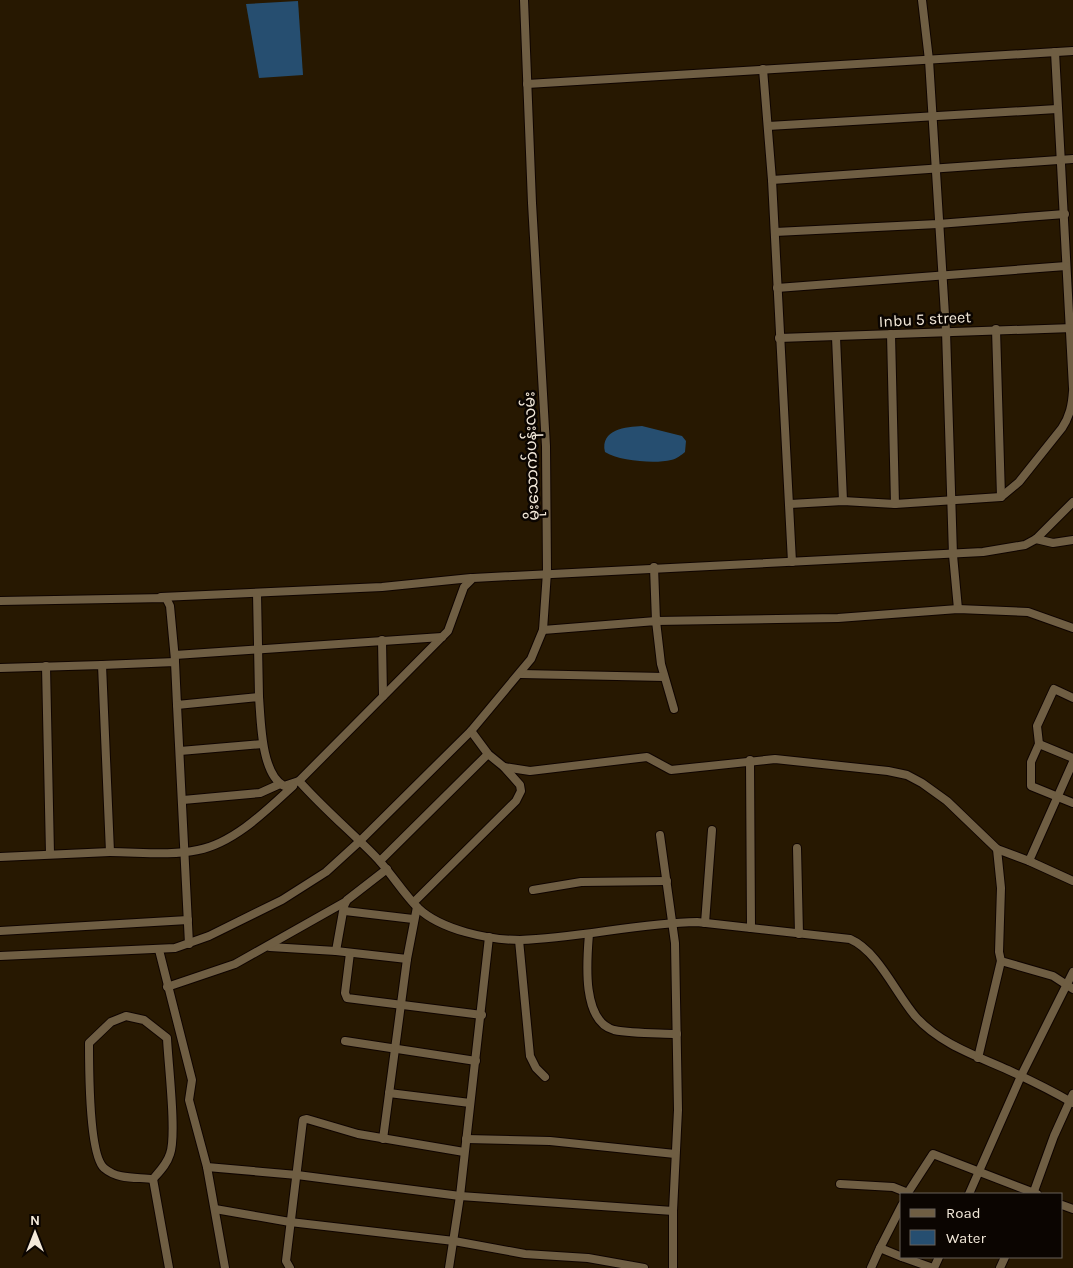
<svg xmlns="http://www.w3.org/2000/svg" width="1073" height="1268" font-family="Karla,'Noto Sans Myanmar',sans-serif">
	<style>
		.water { fill: #264e70 }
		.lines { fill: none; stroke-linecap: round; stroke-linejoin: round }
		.minor-casing { stroke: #0f0400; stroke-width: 10 }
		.minor { stroke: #6f5e43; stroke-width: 8 }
		.labels { text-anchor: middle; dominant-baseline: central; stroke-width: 5; stroke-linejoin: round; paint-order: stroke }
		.street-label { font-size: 16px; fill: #f3e9da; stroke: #0b0501 }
	</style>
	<rect width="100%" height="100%" fill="#271801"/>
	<g class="water">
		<polygon points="298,1 303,75 259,78 246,4"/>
		<path d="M642,426L682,436L686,441L685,452C681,455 677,459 671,460C655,464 619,461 605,452C600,429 626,427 642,426Z"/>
	</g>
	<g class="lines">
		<defs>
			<g id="minor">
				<polyline points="922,0 929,60 946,331 953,555 958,609"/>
				<polyline points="1055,52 1073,388"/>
				<polyline points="763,69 772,180 792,562"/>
				<polyline points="527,84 1073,51"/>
				<polyline points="768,126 1057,109"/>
				<polyline points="772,180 1073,159"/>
				<polyline points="775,232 938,224 1065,214"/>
				<polyline points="777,288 1066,266"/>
				<polyline points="996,329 1001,497"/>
				<polyline points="891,334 895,504"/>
				<polyline points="836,337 843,501"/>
				<polyline points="779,338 1073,328"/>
				<path d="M1073,502L1036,539L1025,545L983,552L473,578L464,587L448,631L299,781C322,807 349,830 374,855C390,871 402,892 418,908C441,930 489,940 520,940C580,938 638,923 697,922L850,939C878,951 896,994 916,1017C940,1044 977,1056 1008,1070C1030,1080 1052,1091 1073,1103"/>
				<path d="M790,504L843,501L895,504L1001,497L1019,482L1062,428C1070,416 1072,405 1073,391"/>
				<polyline points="1036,539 1053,543 1073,540"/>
				<polyline points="654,567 656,621 838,618 958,609 1028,612 1073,628"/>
				<polyline points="257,593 259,697"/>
				<polyline points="161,597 382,587 471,578"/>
				<polyline points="0,601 166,598 170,606 175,660"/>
				<polyline points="543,630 656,621 661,664 674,709"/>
				<polyline points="382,640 383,696"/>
				<polyline points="175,655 442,637"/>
				<path d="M102,665L175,662L177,705L259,697C261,721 261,774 284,786L299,781"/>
				<polyline points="46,666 50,854"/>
				<polyline points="0,668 102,665 110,852 0,857"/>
				<polyline points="521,674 664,677"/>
				<polyline points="1073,698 1054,689 1037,726 1039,744 1031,762 1031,786 1073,803"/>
				<polyline points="177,705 189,944"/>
				<polyline points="471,731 488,754 504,767 530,771 647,757 671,770 775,759 888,771 907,775 922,783 947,801 997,849 1029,861"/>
				<polyline points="1039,744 1073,758"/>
				<polyline points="180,751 263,744"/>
				<polyline points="750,760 751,928"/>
				<polyline points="1073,762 1029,861 1073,881"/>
				<polyline points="183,800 260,793 280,784"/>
				<polyline points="797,848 799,934"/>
				<polyline points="997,849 1001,888 999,952 1001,961 1053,976 1073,989"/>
				<path d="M110,852C139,852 171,856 198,850C234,843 267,810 293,786"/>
				<polyline points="380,861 488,754"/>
				<polyline points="387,869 347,900 344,906 345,911 413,919"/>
				<polyline points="533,890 581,882 667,881"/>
				<polyline points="414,902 516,801 521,791 520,785 504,767"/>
				<polyline points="705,923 712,830"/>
				<polyline points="0,931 188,920"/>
				<path d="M589,934C587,959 581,1021 614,1030C634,1034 657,1033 677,1034"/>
				<polyline points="519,940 530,1056 536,1068 545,1077"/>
				<polyline points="270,947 336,951 407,959"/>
				<polyline points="159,950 192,1080 189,1100 207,1167 297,1175 460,1196 673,1211 678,1110 675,943 660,835"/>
				<polyline points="336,951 344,906"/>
				<polyline points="350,953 345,993 347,998 482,1015"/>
				<polyline points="0,956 175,948 209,936 282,900 326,872 360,841 471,731 531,659 543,630 547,572 546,446 532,203 524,0"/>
				<polyline points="167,987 235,964 345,902"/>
				<path d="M126,1016L144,1020L167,1038C168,1062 177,1135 170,1154C167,1164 160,1171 153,1179C136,1177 118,1180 104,1168C89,1155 89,1066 89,1043L111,1022Z"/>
				<polyline points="345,1041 476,1061"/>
				<polyline points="978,1058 1001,961"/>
				<polyline points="389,1093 470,1103"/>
				<polyline points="383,1139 407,959 417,907"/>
				<polyline points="466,1139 550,1141 675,1154"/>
				<polyline points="207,1167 225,1268"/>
				<polyline points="153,1179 169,1268"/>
				<polyline points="840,1184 893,1187 908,1193"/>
				<polyline points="907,1194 933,1154 1037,1194"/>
				<polyline points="969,1194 1021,1076 1073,972"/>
				<polyline points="1033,1194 1054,1136 1073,1094"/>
				<polyline points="1062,1205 1073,1209"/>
				<polyline points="215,1209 290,1222 454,1241 525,1254 588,1258 644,1268"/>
				<polyline points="673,1211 673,1268"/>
				<polyline points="880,1248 902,1205"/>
				<polyline points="902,1257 933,1268"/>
				<polyline points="290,1268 286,1261 303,1120 307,1119 358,1134 464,1152"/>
				<polyline points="449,1268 460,1196 489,937"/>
				<polyline points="871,1268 880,1248 902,1257"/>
				<polyline points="934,1268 939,1257"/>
				<polyline points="1000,1268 1005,1257"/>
			</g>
		</defs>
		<use href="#minor" class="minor-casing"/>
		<use href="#minor" class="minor"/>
	</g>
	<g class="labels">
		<g class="street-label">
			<text transform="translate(925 319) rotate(-3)">Inbu 5 street</text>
			<text transform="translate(531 456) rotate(-92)">မိုးသောက်ပန်းလမ်း</text>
		</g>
	</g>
	<rect x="900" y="1193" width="162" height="65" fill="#0b0501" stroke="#686058"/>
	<rect x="910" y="1209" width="25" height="8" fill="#6f5e43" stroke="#686058"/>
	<text x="946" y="1218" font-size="15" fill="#f3e9da">Road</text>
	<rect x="910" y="1230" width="25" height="15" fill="#264e70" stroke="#686058"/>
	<text x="946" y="1243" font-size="15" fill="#f3e9da">Water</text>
	<g transform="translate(35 1233)" stroke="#0b0501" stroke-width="4" paint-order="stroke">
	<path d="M0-4L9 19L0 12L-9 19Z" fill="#f3e9da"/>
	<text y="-8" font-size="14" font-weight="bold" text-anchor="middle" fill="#f3e9da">N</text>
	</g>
</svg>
